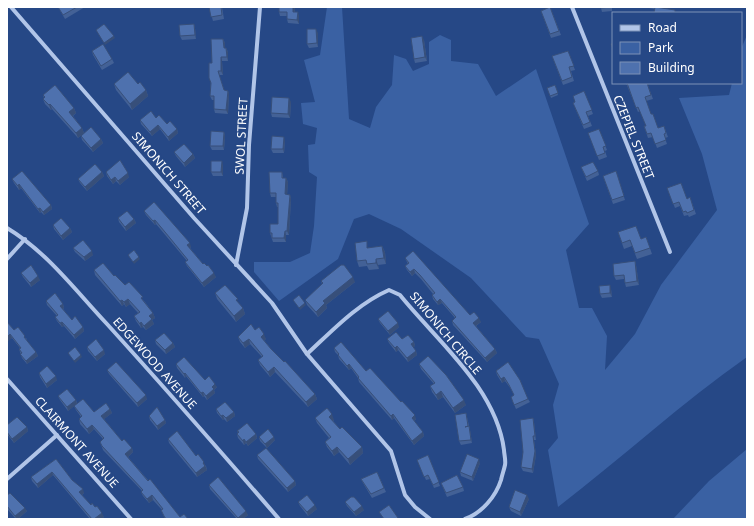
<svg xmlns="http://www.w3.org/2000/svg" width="754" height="526" font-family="'Noto Sans',sans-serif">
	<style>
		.green { fill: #3a61a3 }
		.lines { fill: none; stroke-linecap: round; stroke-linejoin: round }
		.street { stroke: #b1c5e8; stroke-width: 4 }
		.wall { fill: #436196 }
		.shaded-wall { fill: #374f7a }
		.building { fill: #4e71ae; stroke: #374f7a }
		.labels { text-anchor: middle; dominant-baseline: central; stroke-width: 3.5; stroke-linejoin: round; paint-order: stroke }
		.street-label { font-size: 12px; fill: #fff; stroke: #264886 }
	</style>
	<rect width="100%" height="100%" fill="#264886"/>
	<g class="green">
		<path d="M327,7H342L349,119L370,128L376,107L392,85L394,55L406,59L413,71L429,64V42L440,35L451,40V61L478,64L496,96L536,69L589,224L566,250L579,308H592L607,336L605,370L635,334L661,285L717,210L702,154L679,98L729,95L732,83H741V49L747,35V357C681,403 622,458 558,507L548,450L558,438L553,405L559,384L539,339L526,337L471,278L401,229L369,214L354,219L338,259L279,301L254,272V262H290L310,253L314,226L317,177L309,172L308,145L315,144L317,128L303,124L301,103L315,102L304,60L320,55Z"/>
		<polygon points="747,449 747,519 673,519 709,481"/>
	</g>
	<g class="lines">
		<g class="street">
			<polyline points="11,7 194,218 272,303 307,354 391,451 405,495 415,507 430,519"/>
			<polyline points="572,7 670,252"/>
			<path d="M7,228C47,252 75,290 107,324C165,388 222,453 279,519"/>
			<polyline points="7,259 25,239"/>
			<polyline points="236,265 247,208 249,145 260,7"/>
			<path d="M307,354C332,331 357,304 389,290L400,295C437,341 496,388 504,450C504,454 506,460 505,465C504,470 502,475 501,480C496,496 482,513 465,519"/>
			<polyline points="7,379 131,519"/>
			<polyline points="7,479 57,435"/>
		</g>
	</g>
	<g class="wall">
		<polygon points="58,7 85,7 65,19"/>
		<polygon points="209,7 222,7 224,19 213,21"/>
		<polygon points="279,7 294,7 295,9 295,12 299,16 299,24 288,23 287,19 287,16 280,16 279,12"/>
		<polygon points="550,7 561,35 551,38 541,11"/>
		<polygon points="612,7 612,11 602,12 601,8"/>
		<polygon points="643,7 656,7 655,9"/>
		<polygon points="194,24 195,28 196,39 182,40 180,36"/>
		<polygon points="318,33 318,47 309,48 307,44"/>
		<polygon points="223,39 225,43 225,48 226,48 228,52 228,61 222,61 223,75 219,75 224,90 228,91 229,94 228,114 215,113 214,109 214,100 212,100 210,96 212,63"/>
		<polygon points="424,40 427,61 415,63 414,59"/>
		<polygon points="92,51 112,59 114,63 102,70 93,55"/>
		<polygon points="568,51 575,70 571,71 574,81 563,85 552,56"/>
		<polygon points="626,83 647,83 653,99 646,101 651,114 658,128 664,126 668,137 665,138 667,144 657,148 653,137 648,138 644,126 646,126 640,111 638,112"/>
		<polygon points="114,84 138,84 146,90 148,96 132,110 116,90"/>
		<polygon points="555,85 558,95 551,98 547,88"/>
		<polygon points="584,91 593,114 588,116 592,126 584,129 573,103 575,102"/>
		<polygon points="43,95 74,108 76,113 73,116 82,128 84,133 78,138 52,109 51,110 45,104 43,99 44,98"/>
		<polygon points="291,102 290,118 272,117 271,113"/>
		<polygon points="156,118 177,129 178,133 169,141 160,129 152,136 141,124 140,120"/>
		<polygon points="599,129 607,150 605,151 607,157 599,160 588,133"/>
		<polygon points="224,132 225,136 224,150 212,150 210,146"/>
		<polygon points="81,136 101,139 103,143 93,152 82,140"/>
		<polygon points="285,141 284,153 273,153 271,149"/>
		<polygon points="174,152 193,154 195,158 185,167 176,156"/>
		<polygon points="223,165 223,176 213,176 211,172"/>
		<polygon points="581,167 598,171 599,175 587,181"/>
		<polygon points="616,171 625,200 613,204 603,176"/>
		<polygon points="102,172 104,176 87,191 80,183 78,179"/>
		<polygon points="106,172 129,177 120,185 116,181 113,184 107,176"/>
		<polygon points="282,172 283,176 283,178 286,178 288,182 287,194 290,195 291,199 289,235 286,235 286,242 273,242 270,233 278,224 278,207 277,207 276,203 276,197 271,197 270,193"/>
		<polygon points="12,179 51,205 52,209 44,215 41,212 40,213 21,188 19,190 14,183"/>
		<polygon points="667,188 687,199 690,197 696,214 689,217 688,215 684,216 680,206 675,208"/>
		<polygon points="144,211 191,247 190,248 203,264 216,277 204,287 187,266 185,262 187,261 156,224 155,225 146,215"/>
		<polygon points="118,218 134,219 136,223 126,231 119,222"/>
		<polygon points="53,225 70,228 72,232 63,240 54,229"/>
		<polygon points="618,232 641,239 646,237 652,254 637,259 632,246 624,249"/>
		<polygon points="382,246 385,252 386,264 378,265 379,269 369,270 367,266 359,267 357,261 369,248"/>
		<polygon points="73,248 93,255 85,261 75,252"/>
		<polygon points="405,258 470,315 481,322 476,326 495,349 497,353 487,362 453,325 452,321 455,318 442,303 438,305 433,299 432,295 433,294 421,279 415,273 412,276 407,270 405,266 408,264"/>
		<polygon points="635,261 636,265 639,285 626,287 624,279 616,280 614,276"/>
		<polygon points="94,270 114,276 145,302 153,313 155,318 152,320 154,324 146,330 143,327 141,328 136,321 134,316 138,313 130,304 126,307 124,304 122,306 95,275"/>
		<polygon points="21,273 40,280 31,287 23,277"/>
		<polygon points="321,281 355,282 326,305 327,308 318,317 307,305 305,300 322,284"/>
		<polygon points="611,289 612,297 602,298 600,294"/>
		<polygon points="215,293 243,308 245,314 236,322 217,299"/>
		<polygon points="46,301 63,304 64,308 63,309 72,320 83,327 84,331 75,339 64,326 62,327 57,321 55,317 57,316 47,305"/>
		<polygon points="378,319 399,327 390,335 380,323"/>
		<polygon points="7,322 14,330 27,339 26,340 36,352 38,356 27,364 22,358 19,349 20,348 12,338 7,341"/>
		<polygon points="255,330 266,339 264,340 271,349 315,394 317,399 308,407 275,372 270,377 260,365 258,360 262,357 250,344 245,348 240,342 238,337"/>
		<polygon points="387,339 414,342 415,346 413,347 416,351 417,355 408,362 398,350 396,352 389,343"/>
		<polygon points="155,340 173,343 175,347 166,354 156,344"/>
		<polygon points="87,347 105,354 97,361 88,351"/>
		<polygon points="334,348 366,371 416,419 414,421 423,432 424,436 414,445 394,418 392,420 359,382 358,378 351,368 349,370 339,359 338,355 335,352"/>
		<polygon points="508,362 528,399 530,402 516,409 512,400 514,395 511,389 505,381 502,383 497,375 496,371"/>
		<polygon points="176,364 205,380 217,387 214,390 215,393 207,400 204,396 203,397 186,376 185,378 177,368"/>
		<polygon points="419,364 466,405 455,413 443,397 438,400 432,392 430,386 434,384 421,369"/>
		<polygon points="107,370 147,399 138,407 109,374"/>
		<polygon points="39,373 57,380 47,388 40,377"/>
		<polygon points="58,396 76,400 77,403 94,412 110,409 112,413 104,419 122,441 132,448 133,452 128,457 180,517 188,519 165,519 161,510 162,510 153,500 149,503 143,496 141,492 142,491 103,450 100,442 103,439 94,429 89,434 80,424 79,419 81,417 76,410 74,406 68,411 60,400"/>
		<polygon points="216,409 234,412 235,416 227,422 224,419 223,420 217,413"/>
		<polygon points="466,413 470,430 472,443 461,445 459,441"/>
		<polygon points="149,416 165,420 166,423 158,430 150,420"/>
		<polygon points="315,418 334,420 333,421 340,429 362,447 363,453 350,465 339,452 334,456 327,447 325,442 329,438 317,423"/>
		<polygon points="533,418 534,422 536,440 534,440 536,455 533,473 523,471 521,467"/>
		<polygon points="7,425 27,427 28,431 14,443 7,434"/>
		<polygon points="237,431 256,434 257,438 248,446 246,443 244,445 238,438 237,434 238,433"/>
		<polygon points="259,437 275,440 267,448 260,441"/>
		<polygon points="168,439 196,456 206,466 207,470 197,477 169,443"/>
		<polygon points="257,455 295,481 296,485 288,492 258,459"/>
		<polygon points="428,455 440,486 434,488 430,479 426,480 417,460"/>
		<polygon points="56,459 72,480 84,493 82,495 91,505 104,517 101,519 90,519 53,475 38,488 32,481 31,477"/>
		<polygon points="480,463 473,481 461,476 460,472"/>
		<polygon points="377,472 386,492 372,498 363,483 361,479"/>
		<polygon points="441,483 463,487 464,491 447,497"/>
		<polygon points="209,485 248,515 243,519 237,519 210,489"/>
		<polygon points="7,495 27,511 18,519 16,519 7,509"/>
		<polygon points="529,499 521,516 511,511 509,507"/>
		<polygon points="298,502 317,509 308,516 300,506"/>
		<polygon points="345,502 364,510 356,516 347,506"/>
	</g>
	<g class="shaded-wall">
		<polygon points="293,7 294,7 295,9 294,16 293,12"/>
		<polygon points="298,12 299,16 299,24 297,20"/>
		<polygon points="194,24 195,28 196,39 195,35"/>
		<polygon points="316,29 318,33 318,47 317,43"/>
		<polygon points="114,36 115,38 105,45 104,43"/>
		<polygon points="422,36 424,40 427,61 425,57"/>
		<polygon points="223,39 225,43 225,52 224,48"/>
		<polygon points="226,48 228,52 228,61 227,57"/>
		<polygon points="221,57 222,61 223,75 221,71"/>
		<polygon points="146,90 148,96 132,110 130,104"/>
		<polygon points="228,91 229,94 228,114 226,110"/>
		<polygon points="289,98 291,102 290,118 288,114"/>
		<polygon points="50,104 52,109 51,110 49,105"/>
		<polygon points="74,108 76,113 71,117 69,112"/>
		<polygon points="158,125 160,129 152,136 150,132"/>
		<polygon points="82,128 84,133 78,138 76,133"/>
		<polygon points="177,129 178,133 169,141 168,137"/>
		<polygon points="224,132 225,136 224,150 223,146"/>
		<polygon points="284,137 285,141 284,153 283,149"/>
		<polygon points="101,139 103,143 93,152 91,148"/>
		<polygon points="193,154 195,158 185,167 184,163"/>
		<polygon points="222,161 223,165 223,176 221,172"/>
		<polygon points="102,172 104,176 87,191 85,187"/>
		<polygon points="128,173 129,177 120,185 118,181"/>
		<polygon points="115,177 116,181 113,184 111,180"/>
		<polygon points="286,178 288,182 287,198 285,194"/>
		<polygon points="19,184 21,188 19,190 18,186"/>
		<polygon points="290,195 291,199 289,235 287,231"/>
		<polygon points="51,205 52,209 44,215 43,212"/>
		<polygon points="40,208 41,212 40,213 38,209"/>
		<polygon points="134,219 136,223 126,231 125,227"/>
		<polygon points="155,220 156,224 155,225 153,221"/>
		<polygon points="70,228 72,232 63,240 61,236"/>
		<polygon points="285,231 286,235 286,242 284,238"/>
		<polygon points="190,243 191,247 189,249 187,245"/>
		<polygon points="382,246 385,252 386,264 384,258"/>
		<polygon points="92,251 93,255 85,261 84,257"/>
		<polygon points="139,257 140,259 134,264 133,262"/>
		<polygon points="376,259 378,265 379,269 376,263"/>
		<polygon points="635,261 636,265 639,285 637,281"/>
		<polygon points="414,269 415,273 412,276 410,272"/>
		<polygon points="214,273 216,277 204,287 202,283"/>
		<polygon points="38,276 40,280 31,287 30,283"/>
		<polygon points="353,277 355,282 326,305 327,308 318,317 316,312 323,301"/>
		<polygon points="610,285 611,289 612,297 610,293"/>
		<polygon points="128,299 130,304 126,307 124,302"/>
		<polygon points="440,299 442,303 438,305 437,302"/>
		<polygon points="122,300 124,304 122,306 120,301"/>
		<polygon points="305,303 306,305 300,310 299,308"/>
		<polygon points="63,304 64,308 61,310 60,306"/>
		<polygon points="243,308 245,314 236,322 234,316"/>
		<polygon points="153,313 155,318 152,320 154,324 146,330 144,326 149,316"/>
		<polygon points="479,318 481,322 474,327 473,323"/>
		<polygon points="62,322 64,326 62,327 60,323"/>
		<polygon points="141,322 143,327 141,328 140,324"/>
		<polygon points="398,323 399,327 390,335 388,331"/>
		<polygon points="83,327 84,331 75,339 74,335"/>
		<polygon points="10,334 12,338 7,342 7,337"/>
		<polygon points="264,334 266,339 263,341 261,337"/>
		<polygon points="249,339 250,344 245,348 243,343"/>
		<polygon points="414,342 415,346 412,348 411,344"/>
		<polygon points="173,343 175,347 166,354 165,350"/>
		<polygon points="397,346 398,350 396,352 395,348"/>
		<polygon points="495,349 497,353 487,362 485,358"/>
		<polygon points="104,350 105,354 97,361 95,357"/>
		<polygon points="416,351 417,355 408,362 407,358"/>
		<polygon points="36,352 38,356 27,364 26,361"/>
		<polygon points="81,355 82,357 75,363 74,361"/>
		<polygon points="349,364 351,368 349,370 347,366"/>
		<polygon points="274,367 275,372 270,377 268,372"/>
		<polygon points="185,373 186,376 185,378 184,374"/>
		<polygon points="56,376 57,380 47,388 46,384"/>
		<polygon points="504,377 505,381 502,383 501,379"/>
		<polygon points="215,384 217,387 214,390 215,393 207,400 206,396 212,387"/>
		<polygon points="441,391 443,397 438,400 436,395"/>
		<polygon points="203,392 204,396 203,397 201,393"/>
		<polygon points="315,394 317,399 308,407 306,402"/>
		<polygon points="146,395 147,399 138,407 137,403"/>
		<polygon points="76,400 77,404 68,411 67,407"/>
		<polygon points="464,400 466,405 455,413 453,408"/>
		<polygon points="110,409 112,413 103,420 101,416"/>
		<polygon points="234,412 235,416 227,422 226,418"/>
		<polygon points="332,414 334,420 331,422 329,417"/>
		<polygon points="393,414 394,418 392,420 391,416"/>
		<polygon points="223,415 224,419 223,420 221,416"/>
		<polygon points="415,415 416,419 413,422 412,418"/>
		<polygon points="533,418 534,422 536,440 535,436"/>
		<polygon points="165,420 166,423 158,430 157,426"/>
		<polygon points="92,425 94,429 89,434 87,429"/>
		<polygon points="469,426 470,430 472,443 471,440"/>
		<polygon points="27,427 28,431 14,443 12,439"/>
		<polygon points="423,432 424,436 414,445 412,441"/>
		<polygon points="256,434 257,438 248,446 246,442"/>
		<polygon points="533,436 534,440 536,455 533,473 532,469"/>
		<polygon points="274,437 275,440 267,448 265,444"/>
		<polygon points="244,439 246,443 244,445 243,441"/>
		<polygon points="337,447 339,452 334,456 332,451"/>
		<polygon points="362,447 363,453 350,465 348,459"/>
		<polygon points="132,448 133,452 127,458 125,454"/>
		<polygon points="479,459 480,463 473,481 472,477"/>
		<polygon points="204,462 207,470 197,477 196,473"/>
		<polygon points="52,472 53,475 38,488 37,484"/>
		<polygon points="295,481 296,485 288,492 287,488"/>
		<polygon points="83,489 84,493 81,496 79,492"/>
		<polygon points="152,495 153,500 149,503 147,499"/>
		<polygon points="527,495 529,499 521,516 520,512"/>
		<polygon points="315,505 317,509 308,516 307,512"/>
		<polygon points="362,506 364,510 356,516 354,512"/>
		<polygon points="25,508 27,511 18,519 16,519 15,516"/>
		<polygon points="246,511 248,515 243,519 238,519 238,518"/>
		<polygon points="102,513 104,517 101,519 94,519"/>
	</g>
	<g class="building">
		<polygon points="58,7 77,7 63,15"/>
		<polygon points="209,7 221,7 222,15 211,17"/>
		<polygon points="279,7 293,7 293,12 298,12 297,20 287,19 287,12 279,12"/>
		<polygon points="550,7 559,31 550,34 541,11"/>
		<polygon points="601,7 611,7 601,8"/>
		<polygon points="655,7 675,10 675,13 654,13"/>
		<polygon points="104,24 114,36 104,43 96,30"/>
		<polygon points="194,24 195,35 180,36 179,25"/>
		<polygon points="307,29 316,29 317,43 307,44"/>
		<polygon points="422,36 425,57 414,59 411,38"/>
		<polygon points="211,39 223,39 224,48 226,48 227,57 221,57 221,71 218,71 224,90 228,91 226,110 214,109 214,96 210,96 211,83 209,78 209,63 212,63"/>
		<polygon points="613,43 613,49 611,44"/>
		<polygon points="103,44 112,59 101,66 92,51"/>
		<polygon points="568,51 574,66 569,67 572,77 562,81 552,56"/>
		<polygon points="128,72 138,84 140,82 146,90 130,104 114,84"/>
		<polygon points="627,83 647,83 651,95 645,97 651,114 653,114 658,128 664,126 666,133 664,134 666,140 655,144 651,133 647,134 644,126 646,126 638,107 636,108"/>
		<polygon points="55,85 74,108 69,112 82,128 76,133 50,104 49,105 43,99 45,97 43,95"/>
		<polygon points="555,85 558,93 550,96 547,88"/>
		<polygon points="584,91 592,110 586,112 590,122 583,125 573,103 575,102 573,96"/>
		<polygon points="272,97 289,98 288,114 271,113"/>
		<polygon points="151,111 156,118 159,115 167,124 170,121 177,129 168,137 158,125 150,132 140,120"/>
		<polygon points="91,127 101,139 91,148 81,136"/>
		<polygon points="599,129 606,146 603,147 605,153 597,156 588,133"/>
		<polygon points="211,131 224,132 223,146 210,146"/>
		<polygon points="272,136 284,137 283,149 271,149"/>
		<polygon points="184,144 193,154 184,163 174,152"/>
		<polygon points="120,160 128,173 118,181 115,177 111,180 106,172"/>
		<polygon points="211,161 222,161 221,172 211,172"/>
		<polygon points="593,162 598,171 586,177 581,167"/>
		<polygon points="95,164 102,172 85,187 78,179"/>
		<polygon points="22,171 51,205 43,212 40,208 38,209 19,184 18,186 12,179"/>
		<polygon points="616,171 624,196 612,200 603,176"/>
		<polygon points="269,172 282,172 282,178 286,178 285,194 290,195 287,231 285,231 284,238 272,238 272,233 270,233 270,224 278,224 278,203 276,203 276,193 270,193"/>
		<polygon points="681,183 687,199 690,197 694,210 687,213 686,211 683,212 679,202 673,204 667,188"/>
		<polygon points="154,202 190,243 187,245 203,264 204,263 207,266 208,265 214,273 202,283 185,262 188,260 170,238 155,220 153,221 144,211"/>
		<polygon points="127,211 134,219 125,227 118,218"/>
		<polygon points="61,218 70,228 61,236 53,225"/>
		<polygon points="636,226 641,239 646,237 650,248 635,253 630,240 622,243 618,232"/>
		<polygon points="83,240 92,251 84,257 73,248"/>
		<polygon points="367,241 367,248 382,246 384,258 376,259 376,263 367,264 366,260 357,261 355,243"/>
		<polygon points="134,250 139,257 133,262 128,255"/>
		<polygon points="413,251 470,315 474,312 479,318 473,323 495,349 485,358 452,321 456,317 440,299 437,302 432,295 435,293 420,275 414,269 410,272 405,266 409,263 405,258"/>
		<polygon points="635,261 637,281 625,283 624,275 614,276 613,264"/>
		<polygon points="103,263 114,276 115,275 125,285 129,282 143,297 141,298 153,313 149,316 152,319 144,326 141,322 140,324 134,316 140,312 128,299 124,302 122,300 120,301 94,270"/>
		<polygon points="31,265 38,276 30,283 21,273"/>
		<polygon points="341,265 344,265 353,277 323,301 325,303 316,312 305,300 323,283 321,281"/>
		<polygon points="225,285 238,299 236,300 243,308 234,316 215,293"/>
		<polygon points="610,285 610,293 600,294 599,286"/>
		<polygon points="55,293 63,304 60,306 72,320 75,316 83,327 74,335 62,322 60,323 55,317 58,315 46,301"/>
		<polygon points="299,295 305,303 299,308 293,300"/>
		<polygon points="388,311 398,323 388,331 378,319"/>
		<polygon points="7,322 14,330 18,327 25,336 24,337 36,352 26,361 20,354 22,353 19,349 21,348 10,334 7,337"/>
		<polygon points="251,324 255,330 259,327 264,334 261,337 271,349 284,362 285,361 315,394 306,402 274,367 268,372 258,360 263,356 249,339 243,343 238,337"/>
		<polygon points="396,332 402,339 408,335 414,342 411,344 416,351 407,358 397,346 395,348 387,339"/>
		<polygon points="164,333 173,343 165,350 155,340"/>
		<polygon points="96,339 104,350 95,357 87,347"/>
		<polygon points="341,342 366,371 370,368 401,402 402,401 415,415 412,418 423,432 412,441 393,414 391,416 358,378 359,377 349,364 347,366 338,355 339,354 334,348"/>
		<polygon points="75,347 81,355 74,361 68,353"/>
		<polygon points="428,356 446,375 464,400 453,408 441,391 436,395 430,386 435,383 419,364"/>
		<polygon points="184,357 205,380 209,376 215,384 212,387 214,389 206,396 203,392 201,393 185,373 184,374 176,364"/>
		<polygon points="116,362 146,395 137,403 107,370"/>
		<polygon points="508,362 520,380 528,399 514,405 511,397 514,395 509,385 504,377 501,379 496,371"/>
		<polygon points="47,366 56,376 46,384 39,373"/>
		<polygon points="67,389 76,400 67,407 58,396"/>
		<polygon points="83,399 94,412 106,403 110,409 101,416 122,441 124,439 132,448 125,454 148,481 150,479 180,517 184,514 188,519 166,519 164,516 161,510 163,509 152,495 147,499 141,492 143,490 102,446 100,442 104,438 92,425 87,429 79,419 82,416 74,406"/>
		<polygon points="225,402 234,412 226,418 223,415 221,416 216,409"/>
		<polygon points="157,407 165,420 157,426 149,416"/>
		<polygon points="327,408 332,414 329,417 340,429 342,427 362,447 348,459 337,447 332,451 325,442 331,437 315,418"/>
		<polygon points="466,413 468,426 465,427 469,426 471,440 459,441 455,415"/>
		<polygon points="17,417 27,427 12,439 7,432 7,425"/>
		<polygon points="533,418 535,436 533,436 535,451 532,469 521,467 523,452 520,420"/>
		<polygon points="247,423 256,434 246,442 244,439 243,441 237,434 239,432 237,431"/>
		<polygon points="268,429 274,437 265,444 259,437"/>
		<polygon points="177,431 196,456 198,454 204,462 203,463 205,466 196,473 168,439"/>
		<polygon points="266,448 295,481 287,488 257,455"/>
		<polygon points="467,454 479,459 472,477 460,472"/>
		<polygon points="428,455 439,482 433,485 428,475 424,477 417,460"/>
		<polygon points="56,459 72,480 83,489 79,492 91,505 92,503 95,507 97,506 102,513 94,519 92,519 52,472 37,484 31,477"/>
		<polygon points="377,472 384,488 371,494 361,479"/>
		<polygon points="457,475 463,487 446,493 441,483"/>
		<polygon points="218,477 246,511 238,518 209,485"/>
		<polygon points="515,490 527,495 520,512 509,507"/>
		<polygon points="10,493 25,508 15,516 7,506 7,495"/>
		<polygon points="307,495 315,505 307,512 298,502"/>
		<polygon points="351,497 354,497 362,506 354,512 345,502"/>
		<polygon points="389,505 398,518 396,519 384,519 379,512"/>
	</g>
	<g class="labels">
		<g class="street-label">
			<text transform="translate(241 136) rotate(-87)">SWOL STREET</text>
			<text transform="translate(634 137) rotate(68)">CZEPIEL STREET</text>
			<text transform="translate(169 173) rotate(49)">SIMONICH STREET</text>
			<text transform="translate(446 333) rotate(50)">SIMONICH CIRCLE</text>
			<text transform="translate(155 363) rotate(48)">EDGEWOOD AVENUE</text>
			<text transform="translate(77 442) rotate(48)">CLAIRMONT AVENUE</text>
		</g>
	</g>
	<rect width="754" height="526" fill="none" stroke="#ffffff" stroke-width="16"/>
	<rect x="612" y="12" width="130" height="72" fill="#264886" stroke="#7d91b6"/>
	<rect x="620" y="25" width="20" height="6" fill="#b1c5e8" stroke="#7d91b6"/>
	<text x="648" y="32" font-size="12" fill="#ffffff">Road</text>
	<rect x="620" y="42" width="20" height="12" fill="#3a61a3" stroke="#7d91b6"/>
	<text x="648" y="52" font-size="12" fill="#ffffff">Park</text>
	<rect x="620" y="62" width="20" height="12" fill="#4e71ae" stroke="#7d91b6"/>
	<text x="648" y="72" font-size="12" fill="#ffffff">Building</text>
</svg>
